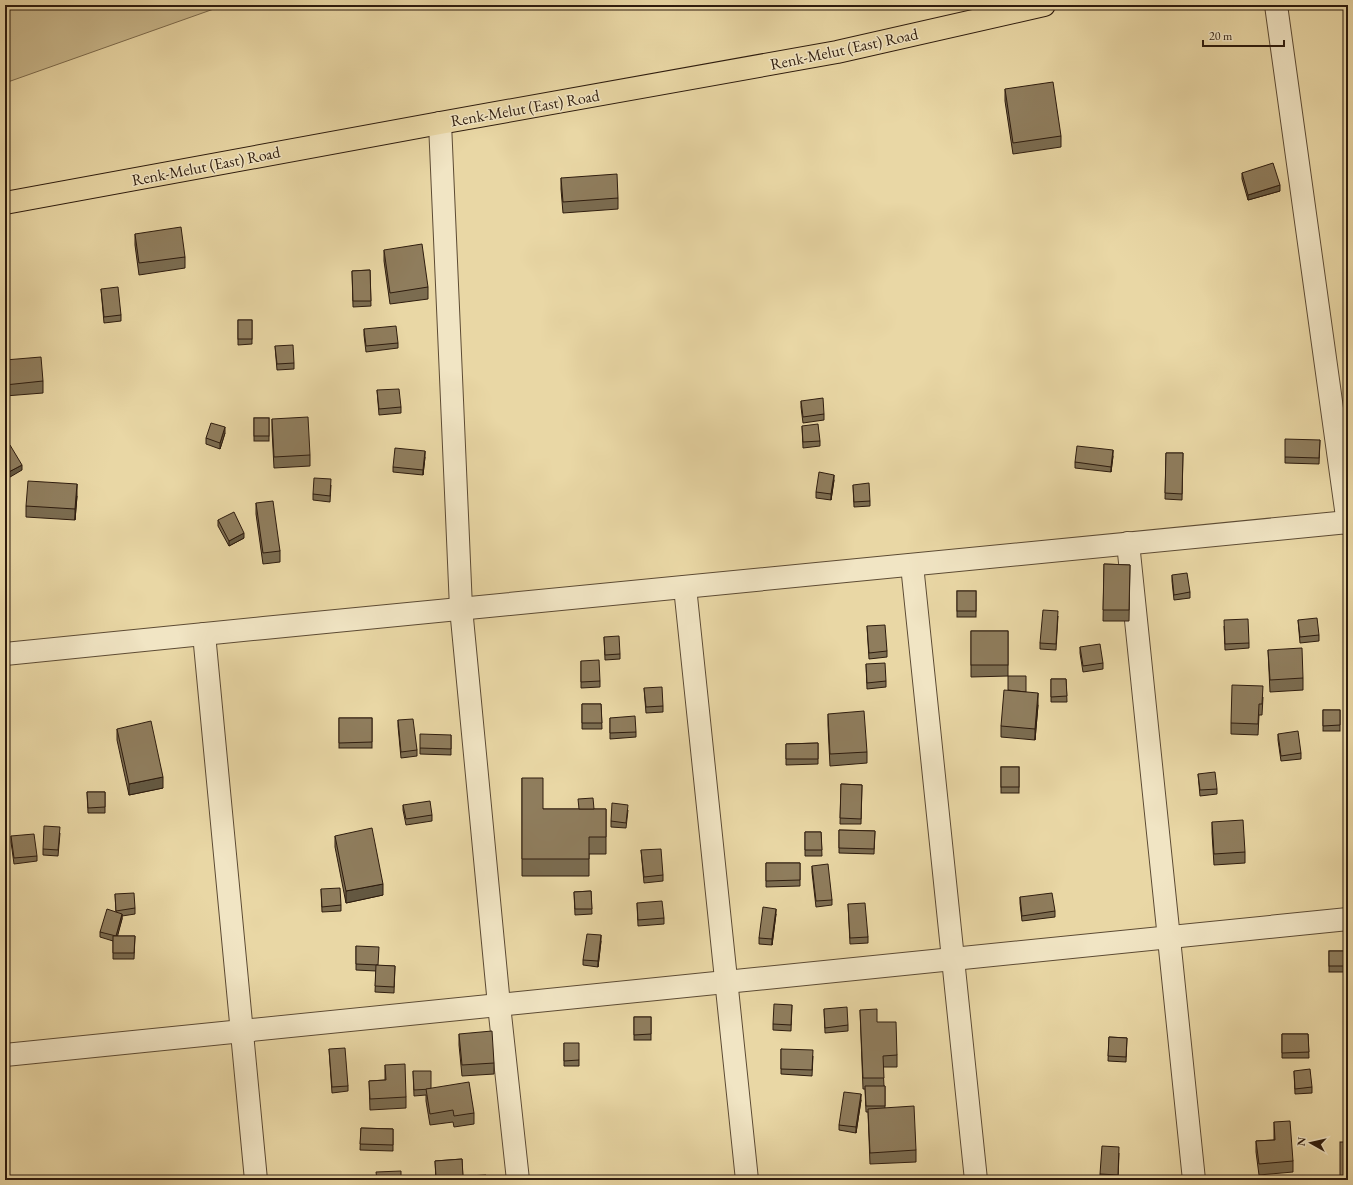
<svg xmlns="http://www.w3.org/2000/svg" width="1353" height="1185" font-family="'EB Garamond',serif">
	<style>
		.green { fill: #c9b78b; stroke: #7c6a4c }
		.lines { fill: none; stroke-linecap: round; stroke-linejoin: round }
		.street-casing { stroke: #5d4b34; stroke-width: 24 }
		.primary-casing { stroke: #2e1c0e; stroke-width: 24 }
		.street { stroke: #f1e5c4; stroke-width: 22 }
		.primary { stroke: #e9d7a5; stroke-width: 22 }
		.wall { fill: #7b6c50; stroke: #2e1c0e }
		.shaded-wall { fill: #645841; stroke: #2e1c0e }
		.building { fill: #8f7d5d; stroke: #2e1c0e }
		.labels { text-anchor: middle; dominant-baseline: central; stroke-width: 3; stroke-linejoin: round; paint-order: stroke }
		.street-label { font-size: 16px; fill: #2e1c0e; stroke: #f1e5c4 }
	</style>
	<rect width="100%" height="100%" fill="#e9d7a5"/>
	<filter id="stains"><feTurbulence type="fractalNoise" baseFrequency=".005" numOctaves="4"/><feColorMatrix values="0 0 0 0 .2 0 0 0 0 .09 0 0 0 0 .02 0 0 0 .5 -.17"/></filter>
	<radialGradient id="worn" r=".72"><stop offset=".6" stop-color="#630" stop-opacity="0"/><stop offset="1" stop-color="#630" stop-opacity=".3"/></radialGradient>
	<polygon class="green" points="5,5 225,5 5,83"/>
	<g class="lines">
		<defs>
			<g id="street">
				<polyline points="1276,5 1348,524"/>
				<polyline points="440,123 461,608 499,1005 518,1180"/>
				<polyline points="1128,543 1194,1180"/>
				<polyline points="912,565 976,1180"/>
				<polyline points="685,587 747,1180"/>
				<polyline points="204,634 256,1180"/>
				<polyline points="5,654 264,628 1348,522"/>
				<polyline points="5,1055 1348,919"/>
			</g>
			<polyline id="primary" points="5,203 440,123 837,52 1044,5"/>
		</defs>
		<use href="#street" class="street-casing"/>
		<use href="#primary" class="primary-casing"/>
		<use href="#street" class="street"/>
		<use href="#primary" class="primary"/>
	</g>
	<g class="wall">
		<polygon points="1005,89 1061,136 1061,147 1013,154 1005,101"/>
		<polygon points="1242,173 1280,191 1248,200 1242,179"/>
		<polygon points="561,178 618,198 618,209 563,213 561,189"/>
		<polygon points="135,234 185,257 185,268 139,275 135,245"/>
		<polygon points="384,250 428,287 428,299 390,304 384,261"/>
		<polygon points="370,270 371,306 353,307 352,271"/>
		<polygon points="101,289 121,315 121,321 104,323"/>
		<polygon points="238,320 252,320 252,344 238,345"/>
		<polygon points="364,329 398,343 398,348 366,352 364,335"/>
		<polygon points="275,346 294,363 294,369 277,370"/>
		<polygon points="5,360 43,381 43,393 5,396"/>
		<polygon points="377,390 401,407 401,413 379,415"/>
		<polygon points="801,401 824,414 824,420 803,423 801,407"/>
		<rect x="254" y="418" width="15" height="23"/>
		<polygon points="272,419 310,455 310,466 274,468 272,430"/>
		<polygon points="802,426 820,441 820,446 803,448"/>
		<polygon points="225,433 220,449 206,444 206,438"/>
		<polygon points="1320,440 1319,464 1285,463 1285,457"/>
		<polygon points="1166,453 1183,453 1182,500 1165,499"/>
		<polygon points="1113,456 1111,472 1075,468 1075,462"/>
		<polygon points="425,457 423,475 393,472 393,467"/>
		<polygon points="834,480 831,500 816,498 816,492"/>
		<polygon points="331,485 330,502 313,500 313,494"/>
		<polygon points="853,485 870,501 870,506 854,507"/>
		<polygon points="77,496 75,520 26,517 26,506"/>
		<polygon points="256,503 280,551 280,562 263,564 256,514"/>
		<polygon points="218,520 244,538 229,546 218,526"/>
		<polygon points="1104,564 1130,565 1129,621 1103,621"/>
		<polygon points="1172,575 1190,592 1190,598 1174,600 1172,581"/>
		<rect x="957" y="591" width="19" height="26"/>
		<polygon points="1058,616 1056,650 1040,649 1040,643"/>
		<polygon points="1298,620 1319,635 1319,641 1300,643"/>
		<polygon points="867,626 887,651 887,657 869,659"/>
		<polygon points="1224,626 1249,643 1249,648 1225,650"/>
		<polygon points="971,631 1008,631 1008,676 971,677"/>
		<polygon points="604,637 620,654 620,659 605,660"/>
		<polygon points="1080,647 1103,663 1103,669 1083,672 1080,653"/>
		<polygon points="1268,650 1303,678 1303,690 1270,692"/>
		<polygon points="581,661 600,681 600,687 581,688"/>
		<polygon points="866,664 886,681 886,687 867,689"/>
		<polygon points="1051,679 1066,679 1067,702 1051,702"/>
		<polygon points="644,688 663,706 663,712 646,713"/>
		<polygon points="1026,692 1038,705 1035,740 1001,737 1001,726"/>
		<polygon points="1263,697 1262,715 1259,715 1258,735 1231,734 1231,723"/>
		<polygon points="582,704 601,704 602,729 582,729"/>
		<rect x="1323" y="710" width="17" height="21"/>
		<polygon points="828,714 867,752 867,763 830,766 828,725"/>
		<rect x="339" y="718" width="33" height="30"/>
		<polygon points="610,718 636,732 636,737 610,739"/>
		<polygon points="398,720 417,750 417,756 401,758 398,726"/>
		<polygon points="117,729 163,788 129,795 117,740"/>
		<polygon points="1278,734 1301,753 1301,759 1281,761 1278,740"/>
		<polygon points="451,735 451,755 420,754 420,748"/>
		<polygon points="818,743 818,764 786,765 786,744"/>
		<rect x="1001" y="767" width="18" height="26"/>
		<polygon points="1198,774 1217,789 1217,794 1200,796"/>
		<polygon points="522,778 543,809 606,809 606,854 589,854 589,876 522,876"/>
		<polygon points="841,784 862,785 861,824 840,824"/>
		<polygon points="87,792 105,792 105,813 88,813"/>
		<polygon points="403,805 432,815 432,821 406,825 403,810"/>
		<polygon points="628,810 626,828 611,827 611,821"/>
		<polygon points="1212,822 1245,852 1245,863 1214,865 1212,833"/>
		<polygon points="839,830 875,831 874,854 839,853"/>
		<polygon points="805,832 821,832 822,856 805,856"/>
		<polygon points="60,833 58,856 43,855 43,849"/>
		<polygon points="11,836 37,856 37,861 14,864 11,842"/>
		<polygon points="335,836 383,895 346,903 335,847"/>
		<polygon points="641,850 663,875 663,881 644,883"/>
		<polygon points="766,863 800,863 800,886 766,887"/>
		<polygon points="812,866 832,900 832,905 816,907 812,872"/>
		<polygon points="321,889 341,905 341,911 322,912"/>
		<polygon points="591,891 592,914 575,915 574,892"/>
		<polygon points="115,894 135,908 135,914 122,916 122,919 117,936 135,936 134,959 113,959 113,941 100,937 100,932 116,912"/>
		<polygon points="1020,897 1055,911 1055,917 1022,921 1020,903"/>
		<polygon points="637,903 664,918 664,924 638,926"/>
		<polygon points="848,904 868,937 868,943 850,944"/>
		<polygon points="776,914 772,945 759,944 759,938"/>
		<polygon points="601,941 598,967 583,965 583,960"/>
		<polygon points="356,946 378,966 395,966 394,993 375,992 376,971 356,970"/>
		<rect x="1329" y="951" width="16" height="21"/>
		<polygon points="792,1005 791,1031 773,1030 773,1024"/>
		<polygon points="824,1009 848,1025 848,1031 825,1033"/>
		<polygon points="860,1010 877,1022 897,1055 897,1067 883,1067 884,1086 885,1086 885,1108 916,1150 916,1162 870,1164 868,1112 866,1112 865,1089 863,1089"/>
		<rect x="634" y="1017" width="17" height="23"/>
		<polygon points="459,1034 494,1063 494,1074 462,1076 459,1045"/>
		<polygon points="1282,1034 1308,1034 1309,1058 1282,1058"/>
		<polygon points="1109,1037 1127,1038 1126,1062 1108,1061"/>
		<polygon points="564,1043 579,1060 579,1066 564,1066"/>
		<polygon points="329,1049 348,1086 348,1091 332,1093"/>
		<polygon points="781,1049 813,1056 812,1076 781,1074"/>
		<polygon points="385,1065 406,1097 406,1108 370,1110 369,1081 385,1080"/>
		<polygon points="413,1071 431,1089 474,1113 474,1124 454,1127 453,1122 430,1125 426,1101 426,1095 414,1096"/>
		<polygon points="1294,1071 1312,1087 1312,1093 1295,1094"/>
		<polygon points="861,1100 856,1133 839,1130 839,1125"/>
		<polygon points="1274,1122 1293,1161 1293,1172 1259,1175 1256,1152 1256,1141 1274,1140"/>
		<polygon points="361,1128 393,1129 393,1151 360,1150"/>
		<polygon points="1119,1153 1118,1180 1100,1180 1100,1174"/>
		<polygon points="462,1159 463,1180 436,1180 435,1161"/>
	</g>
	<g class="shaded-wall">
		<polygon points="1280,185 1280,191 1248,200 1248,195"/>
		<polygon points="225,427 225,433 220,449 220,443"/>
		<polygon points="1113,450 1113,456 1111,472 1111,467"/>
		<polygon points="425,451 425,457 423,475 423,470"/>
		<polygon points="22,465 22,470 5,480 5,474"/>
		<polygon points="834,475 834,480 831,500 831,494"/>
		<polygon points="77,484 77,496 75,520 75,509"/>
		<polygon points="244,533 244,538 229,546 229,541"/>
		<polygon points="1038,693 1038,705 1035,740 1035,729"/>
		<polygon points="163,777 163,788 129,795 129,784"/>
		<polygon points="383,884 383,895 346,903 346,891"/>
		<polygon points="776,909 776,914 772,945 772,939"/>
		<polygon points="122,914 122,919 116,942 116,936"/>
		<polygon points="601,935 601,941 598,967 598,961"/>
		<polygon points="861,1094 861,1100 856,1133 856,1127"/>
	</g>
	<g class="building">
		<polygon points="1053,82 1061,136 1013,143 1005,89"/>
		<polygon points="1273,163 1280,185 1248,195 1242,173"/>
		<polygon points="617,174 618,198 563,202 561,178"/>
		<polygon points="181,227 185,257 139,263 135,234"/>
		<polygon points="422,244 428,287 390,293 384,250"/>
		<polygon points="370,270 371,301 353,301 352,271"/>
		<polygon points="118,287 121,315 104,317 101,289"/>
		<rect x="238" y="320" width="14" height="19"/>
		<polygon points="396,326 398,343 366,346 364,329"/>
		<polygon points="293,345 294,363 277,364 275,346"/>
		<polygon points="41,357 43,381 5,385 5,360"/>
		<polygon points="399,389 401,407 379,409 377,390"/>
		<polygon points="823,398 824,414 803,417 801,401"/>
		<polygon points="308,417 310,455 274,457 272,419"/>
		<rect x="254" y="418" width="15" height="18"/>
		<polygon points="211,423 225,427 220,443 206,438"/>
		<polygon points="818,424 820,441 803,442 802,426"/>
		<polygon points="1285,439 1320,440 1319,458 1285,457"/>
		<polygon points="10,445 22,465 5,474 5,448"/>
		<polygon points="1077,446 1113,450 1111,467 1075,462"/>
		<polygon points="395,448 425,451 423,470 393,467"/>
		<polygon points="1166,453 1183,453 1182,494 1165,493"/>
		<polygon points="819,472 834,475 831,494 816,492"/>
		<polygon points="314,478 331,479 330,496 313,494"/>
		<polygon points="28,481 77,484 75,509 26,506"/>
		<polygon points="869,483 870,501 854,502 853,485"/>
		<polygon points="273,501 280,551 263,553 256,503"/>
		<polygon points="234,512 244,533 229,541 218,520"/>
		<polygon points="1104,564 1130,565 1129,610 1103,610"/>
		<polygon points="1187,573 1190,592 1174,595 1172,575"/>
		<rect x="957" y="591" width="19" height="20"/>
		<polygon points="1043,610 1058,611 1056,644 1040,643"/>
		<polygon points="1317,618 1319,635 1300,637 1298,620"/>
		<polygon points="1248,619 1249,643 1225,644 1224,620"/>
		<polygon points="885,625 887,651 869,653 867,626"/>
		<rect x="971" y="631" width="37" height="34"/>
		<polygon points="619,636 620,654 605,655 604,637"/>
		<polygon points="1100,644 1103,663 1083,666 1080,647"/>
		<polygon points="1302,648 1303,678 1270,680 1268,650"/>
		<polygon points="599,660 600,681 581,682 581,661"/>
		<polygon points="885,663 886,681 867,683 866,664"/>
		<polygon points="1008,676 1026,676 1026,692 1008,690"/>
		<polygon points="1051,679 1066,679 1067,696 1051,697"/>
		<polygon points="1232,685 1263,686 1262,704 1259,704 1258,724 1231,723"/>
		<polygon points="662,687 663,706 646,707 644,688"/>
		<polygon points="1004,690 1038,693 1035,729 1001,726"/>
		<polygon points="582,704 601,704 602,723 582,723"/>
		<polygon points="1323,710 1340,710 1340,725 1323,726"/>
		<polygon points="864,711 867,752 830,754 828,714"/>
		<polygon points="635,716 636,732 610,733 610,718"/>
		<polygon points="339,718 372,718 372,742 339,743"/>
		<polygon points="413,719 417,750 401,752 398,720"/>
		<polygon points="151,721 163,777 129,784 117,729"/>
		<polygon points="1298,731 1301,753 1281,756 1278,734"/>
		<polygon points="420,734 451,735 451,749 420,748"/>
		<polygon points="818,743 818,759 786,759 786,744"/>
		<rect x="1001" y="767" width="18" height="20"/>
		<polygon points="1215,772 1217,789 1200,790 1198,774"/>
		<polygon points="522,778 543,778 543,809 606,809 606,837 589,837 589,859 522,859"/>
		<polygon points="841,784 862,785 861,819 840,818"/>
		<polygon points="87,792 105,792 105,807 88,808"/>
		<polygon points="593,798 594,809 579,809 578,799"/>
		<polygon points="430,801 432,815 406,819 403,805"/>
		<polygon points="612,803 628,805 626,823 611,821"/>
		<polygon points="1243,820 1245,852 1214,854 1212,822"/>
		<polygon points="44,826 60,827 58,850 43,849"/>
		<polygon points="372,828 383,884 346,891 335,836"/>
		<polygon points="839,830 875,831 874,849 839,848"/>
		<polygon points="805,832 821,832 822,850 805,850"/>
		<polygon points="34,834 37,856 14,858 11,836"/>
		<polygon points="661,849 663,875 644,877 641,850"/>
		<polygon points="766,863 800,863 800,880 766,881"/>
		<polygon points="828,864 832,900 816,901 812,866"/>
		<polygon points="340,888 341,905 322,907 321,889"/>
		<polygon points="591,891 592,909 575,909 574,892"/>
		<polygon points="134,893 135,908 116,911 115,894"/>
		<polygon points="1052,893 1055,911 1022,916 1020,897"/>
		<polygon points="662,901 664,918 638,920 637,903"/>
		<polygon points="865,903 868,937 850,938 848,904"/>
		<polygon points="763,907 776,909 772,939 759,938"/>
		<polygon points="107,909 122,914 116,936 100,932"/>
		<polygon points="587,934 601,935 598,961 583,960"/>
		<polygon points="113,936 135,936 134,953 113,953"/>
		<polygon points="356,946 379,947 378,965 356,964"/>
		<rect x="1329" y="951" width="16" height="15"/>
		<polygon points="376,965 395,966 394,987 375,986"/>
		<polygon points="774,1004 792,1005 791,1025 773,1024"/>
		<polygon points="847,1007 848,1025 825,1028 824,1009"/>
		<polygon points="877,1009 877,1022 896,1022 897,1055 883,1056 884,1078 863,1078 860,1010"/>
		<polygon points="634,1017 651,1017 651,1034 634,1035"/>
		<polygon points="492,1031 494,1063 462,1065 459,1034"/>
		<polygon points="1282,1034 1308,1034 1309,1052 1282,1053"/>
		<polygon points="1109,1037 1127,1038 1126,1057 1108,1056"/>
		<polygon points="564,1043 579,1043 579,1060 564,1061"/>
		<polygon points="345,1048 348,1086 332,1087 329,1049"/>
		<polygon points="781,1049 813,1050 812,1070 781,1069"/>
		<polygon points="405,1064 406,1097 370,1099 369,1081 386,1080 385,1065"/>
		<polygon points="1310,1069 1312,1087 1295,1089 1294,1071"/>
		<polygon points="413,1071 431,1071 431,1089 414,1090"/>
		<polygon points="469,1082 474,1113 454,1116 453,1110 430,1114 426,1089"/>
		<polygon points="865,1086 885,1086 885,1106 866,1106"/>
		<polygon points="844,1092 861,1094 856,1127 839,1125"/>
		<polygon points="914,1106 916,1150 870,1153 868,1109"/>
		<polygon points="1290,1121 1293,1161 1259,1164 1256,1141 1275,1140 1274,1122"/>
		<polygon points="361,1128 393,1129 393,1145 360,1144"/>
		<rect x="1340" y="1142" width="8" height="38"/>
		<polygon points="1102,1146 1119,1147 1118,1175 1100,1174"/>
		<polygon points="462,1159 463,1176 436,1177 435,1161"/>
		<polygon points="401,1171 401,1180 377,1180 376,1172"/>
		<polygon points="486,1175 486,1180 469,1180 468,1176"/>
	</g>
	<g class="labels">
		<g class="street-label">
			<text transform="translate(844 49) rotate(-12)">Renk-Melut (East) Road</text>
			<text transform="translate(525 108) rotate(-10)">Renk-Melut (East) Road</text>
			<text transform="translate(206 166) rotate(-11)">Renk-Melut (East) Road</text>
		</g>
	</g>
	<rect width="1353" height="1185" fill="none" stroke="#e9d7a5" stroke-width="20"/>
	<rect x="6" y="6" width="1341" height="1173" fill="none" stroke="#2e1c0e" stroke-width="2"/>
	<rect x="10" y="10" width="1333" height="1165" fill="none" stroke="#2e1c0e"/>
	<g transform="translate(1311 1143) rotate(278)" stroke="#f1e5c4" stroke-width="3" paint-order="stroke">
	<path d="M0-3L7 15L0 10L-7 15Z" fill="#2e1c0e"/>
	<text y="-6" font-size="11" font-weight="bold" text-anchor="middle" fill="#2e1c0e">N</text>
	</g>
	<path d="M1203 40v6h81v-6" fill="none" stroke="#2e1c0e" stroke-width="2"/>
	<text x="1209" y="40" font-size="12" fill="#2e1c0e" stroke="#f1e5c4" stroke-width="3" paint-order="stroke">20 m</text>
	<rect width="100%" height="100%" filter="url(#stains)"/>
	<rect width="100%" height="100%" fill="url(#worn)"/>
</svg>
